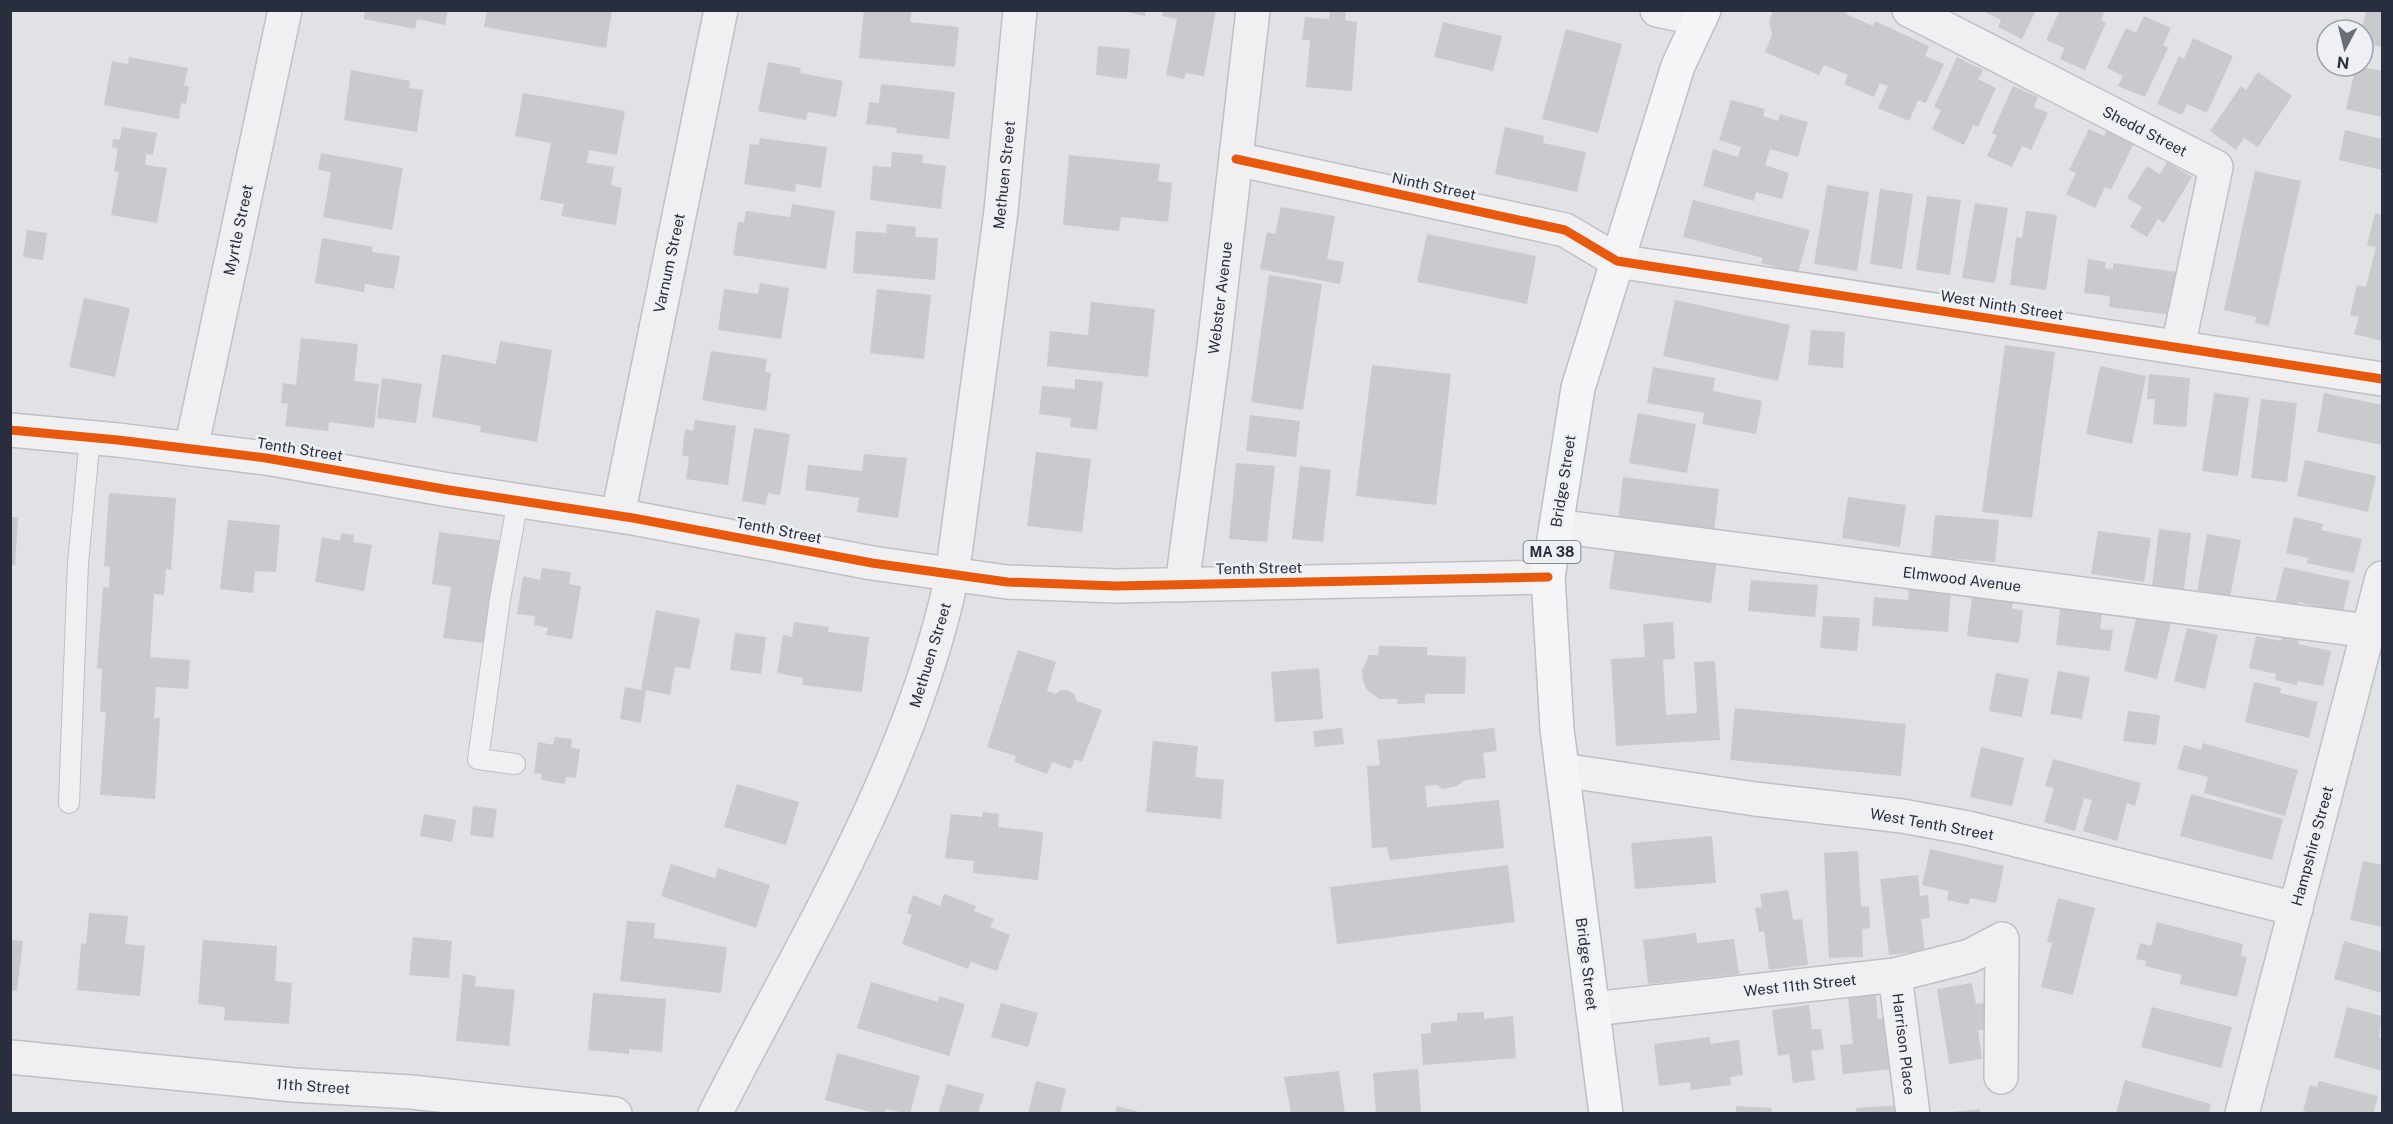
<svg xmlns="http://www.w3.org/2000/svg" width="2393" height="1124" font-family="'Public Sans',sans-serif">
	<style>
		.building { fill: #c9cacd }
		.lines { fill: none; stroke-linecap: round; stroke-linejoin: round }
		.service-casing { stroke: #bec0c3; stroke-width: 22 }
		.minor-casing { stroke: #bec0c3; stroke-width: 36 }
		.tertiary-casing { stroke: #bec0c3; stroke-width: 36 }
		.primary-casing { stroke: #bcbfc3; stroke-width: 36 }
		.service { stroke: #f0f0f2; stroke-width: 20 }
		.minor { stroke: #f0f0f2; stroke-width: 33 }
		.tertiary { stroke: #f0f0f2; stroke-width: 33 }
		.primary { stroke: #f4f5f6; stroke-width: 33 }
		.cycleway-casing { stroke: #eef0f5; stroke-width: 13 }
		.cycleway { stroke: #e8590c; stroke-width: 9 }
		.labels { text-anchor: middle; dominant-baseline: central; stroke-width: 5; stroke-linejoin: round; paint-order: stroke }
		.shield { fill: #eef0f5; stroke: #636874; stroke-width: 1.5 }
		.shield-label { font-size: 14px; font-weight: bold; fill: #282e3d }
		.street-label { font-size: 15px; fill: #282e3d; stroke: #eef0f5 }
	</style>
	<rect width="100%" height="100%" fill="#e0e2e5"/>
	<g class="building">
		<polygon points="365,10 448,10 445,25 417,19 415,29 364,19"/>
		<polygon points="487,10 612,10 606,48 484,27"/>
		<polygon points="864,10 912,10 910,22 959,27 955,67 859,58"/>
		<polygon points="1118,10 1146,10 1145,16"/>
		<polygon points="1163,10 1216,10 1204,76 1186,73 1184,79 1166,75 1177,19 1162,16"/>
		<polygon points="1330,10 1346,10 1345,20 1357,22 1352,91 1306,87 1310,40 1302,40 1305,17 1329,19"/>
		<polygon points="1773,10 1848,10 1846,14 1873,26 1875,21 1929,46 1925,56 1944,64 1926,103 1918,100 1909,121 1878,108 1888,86 1880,83 1874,97 1844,84 1848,75 1824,65 1819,75 1765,52 1772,35 1769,22"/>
		<polygon points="1986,10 2036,10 2022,39 1998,27 2001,20 1985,12"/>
		<polygon points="2060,10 2105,10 2101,20 2106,23 2085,70 2060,59 2065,48 2046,40"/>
		<polygon points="2366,10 2382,10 2382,47 2363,43 2362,30"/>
		<polygon points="2144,16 2171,28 2163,45 2168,48 2145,97 2118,86 2123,76 2107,68 2126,28 2136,33"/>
		<polygon points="1443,22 1502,36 1493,71 1434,57"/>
		<polygon points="1566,29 1622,44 1598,133 1542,119"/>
		<polygon points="2193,38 2233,56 2207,113 2187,104 2182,115 2157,104 2179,56 2184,59"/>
		<polygon points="1098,46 1130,49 1127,79 1096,75"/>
		<polygon points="129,57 188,68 184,85 189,87 186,104 181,103 179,119 104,105 112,61 128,64"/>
		<polygon points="1957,57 1983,70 1978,79 1996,88 1978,127 1973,125 1964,145 1932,129 1941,110 1934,107"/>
		<polygon points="768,62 801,68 800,73 843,81 836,117 808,112 806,120 758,111"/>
		<polygon points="2356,66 2382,71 2382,117 2346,109"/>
		<polygon points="351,70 410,81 409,88 423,90 417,132 344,120"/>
		<polygon points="2258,72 2292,96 2258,147 2244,138 2236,150 2210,131 2241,86 2246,90"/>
		<polygon points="881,84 955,92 949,139 896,133 897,128 866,124 869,102 879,103"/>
		<polygon points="2013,86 2038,97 2034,107 2048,113 2031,150 2022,146 2012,167 1987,156 1997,135 1992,133"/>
		<polygon points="523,93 625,111 617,155 589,150 587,163 614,167 611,185 622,188 616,225 561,216 564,204 540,200 551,143 515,136"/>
		<polygon points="1731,100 1765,109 1763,116 1778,121 1780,114 1808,122 1798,157 1770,149 1765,165 1789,173 1782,199 1756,192 1754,201 1703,186 1713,149 1738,157 1741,147 1719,140"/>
		<polygon points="122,127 157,133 153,155 146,154 145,165 167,168 157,223 111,215 119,172 114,171 118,149 112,147 113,139 120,140"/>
		<polygon points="1505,127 1544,136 1543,143 1586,152 1577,192 1495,174"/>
		<polygon points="2108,128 2135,141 2111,190 2105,187 2095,208 2066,194 2076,173 2069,170 2089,129 2104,136"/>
		<polygon points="2345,130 2382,139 2382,170 2339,160"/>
		<polygon points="760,138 827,147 821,188 796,184 795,192 744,184 750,144 759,145"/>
		<polygon points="892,152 923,155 922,163 946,166 941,209 870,200 873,166 891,167"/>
		<polygon points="321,153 403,168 392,230 323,217 331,172 318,170"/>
		<polygon points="1069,155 1160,164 1158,181 1172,183 1168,222 1121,217 1119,231 1063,225"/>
		<polygon points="2167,162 2192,177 2164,223 2158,219 2147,237 2130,227 2142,207 2127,198 2147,166 2160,174"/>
		<polygon points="2255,171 2301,181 2269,326 2255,323 2256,317 2224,310"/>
		<polygon points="1827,185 1869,192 1857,271 1814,264"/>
		<polygon points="1880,189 1913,194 1902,269 1870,264"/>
		<polygon points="1927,196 1961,200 1950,275 1916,270"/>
		<polygon points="1693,200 1810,230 1798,273 1761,263 1763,258 1683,237"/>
		<polygon points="1975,203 2008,208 1995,283 1962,278"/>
		<polygon points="792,204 835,211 826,269 733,255 738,222 744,222 746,211 790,217"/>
		<polygon points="1281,207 1335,216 1327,259 1344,262 1340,284 1260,269 1267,232 1275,234"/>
		<polygon points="2026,211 2057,215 2046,290 2010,285 2016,237 2022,238"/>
		<polygon points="2375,213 2382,215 2382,341 2354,334 2359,317 2350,315 2357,285 2366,287 2376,247 2367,245"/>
		<polygon points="887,224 916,227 915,237 938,238 935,280 853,273 856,231 886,233"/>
		<polygon points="27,230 47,233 43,260 23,257"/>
		<polygon points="1427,234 1536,256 1527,304 1417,282"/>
		<polygon points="322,238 373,247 372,252 400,256 394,289 365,284 364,292 315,283"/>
		<polygon points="2088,259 2106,262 2105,268 2113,269 2113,263 2177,272 2172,315 2109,307 2110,296 2084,293"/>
		<polygon points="1269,275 1322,284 1303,410 1251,402"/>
		<polygon points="760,283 789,288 781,339 718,330 724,289 758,294"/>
		<polygon points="877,289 931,295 924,359 870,353"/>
		<polygon points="84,298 130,308 115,377 69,367"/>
		<polygon points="1675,300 1790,325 1778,381 1663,356"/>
		<polygon points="1091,302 1155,309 1148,377 1047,366 1050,331 1088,335"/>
		<polygon points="1811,330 1845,332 1843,368 1808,365"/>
		<polygon points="301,338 358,344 354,381 379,384 374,428 329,422 328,431 285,426 288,404 281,403 283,383 296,385"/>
		<polygon points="500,341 552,350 537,442 480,432 481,426 432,417 442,354 496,364"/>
		<polygon points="2005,345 2055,352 2032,518 1982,512"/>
		<polygon points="711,351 767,359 765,372 771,373 766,411 702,400"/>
		<polygon points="1372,365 1451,374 1436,505 1356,496"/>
		<polygon points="2100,366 2146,376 2132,444 2086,434"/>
		<polygon points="1653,367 1715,378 1713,391 1762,401 1756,434 1702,424 1704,413 1647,403"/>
		<polygon points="2149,374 2190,378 2186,427 2153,424 2155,399 2147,399"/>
		<polygon points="382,378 422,384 416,423 377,418"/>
		<polygon points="1075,379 1103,382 1097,430 1070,427 1071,418 1039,414 1042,386 1075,389"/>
		<polygon points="2214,393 2249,398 2238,476 2202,471"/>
		<polygon points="2324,393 2382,405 2382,445 2317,432"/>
		<polygon points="2261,399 2297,403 2287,482 2251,478"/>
		<polygon points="1638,413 1696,424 1687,473 1629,463"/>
		<polygon points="1250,415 1300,421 1296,457 1246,451"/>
		<polygon points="695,420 736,426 728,485 686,479 689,457 682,455 685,429 693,431"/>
		<polygon points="754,428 790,434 780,495 768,493 765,505 742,501"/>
		<polygon points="1036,452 1091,459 1082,532 1027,526"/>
		<polygon points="864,454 907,458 898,518 857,512 859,498 805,490 808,465 862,471"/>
		<polygon points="2305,460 2376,476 2368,512 2297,496"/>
		<polygon points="1236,463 1275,466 1267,542 1229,539"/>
		<polygon points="1300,466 1331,470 1323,542 1292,539"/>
		<polygon points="1623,477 1719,489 1714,532 1618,521"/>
		<polygon points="109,493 176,498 171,570 166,569 164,595 154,594 150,657 190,660 188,689 156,687 154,718 160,718 155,799 100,795 106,712 100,712 102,669 97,668 103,587 109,588 110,567 104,566"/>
		<polygon points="1848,497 1906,505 1900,547 1842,538"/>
		<polygon points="1935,515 1999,520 1995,562 1931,557"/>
		<polygon points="10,517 18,517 15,565 10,565"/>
		<polygon points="2294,517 2323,524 2321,530 2362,539 2354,573 2307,563 2308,558 2286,553"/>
		<polygon points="228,520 280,525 276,572 255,571 253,593 220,589"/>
		<polygon points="2159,529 2191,533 2184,589 2152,586"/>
		<polygon points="2098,531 2151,538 2144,582 2091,574"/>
		<polygon points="439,532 499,540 485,643 443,638 451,587 432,584"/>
		<polygon points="341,533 354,535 353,542 372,545 364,591 315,582 322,537 340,541"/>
		<polygon points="2207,534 2241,540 2230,598 2197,592"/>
		<polygon points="1615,547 1717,561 1711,603 1609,589"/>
		<polygon points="2284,567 2350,581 2343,612 2298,602 2297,609 2275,604"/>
		<polygon points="542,568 571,572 569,584 581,586 572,639 546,635 548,628 534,625 535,616 517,614 523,576 540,580"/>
		<polygon points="1751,580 1818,585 1815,617 1748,611"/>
		<polygon points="1909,586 1951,590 1948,632 1872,626 1874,597 1908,600"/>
		<polygon points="1972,597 2013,602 2012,609 2023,610 2019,643 1967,636"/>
		<polygon points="2061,602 2103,607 2100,629 2113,630 2110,651 2056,645"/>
		<polygon points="656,610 700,619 690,669 675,667 670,695 646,690 641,723 620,719 625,687 641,690"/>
		<polygon points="2137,615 2171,623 2157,679 2124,671"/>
		<polygon points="1823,616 1860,618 1857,651 1820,648"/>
		<polygon points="794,622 829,627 828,632 869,637 862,692 802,685 803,678 777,673 783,635 792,637"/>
		<polygon points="1673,622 1675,659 1663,660 1666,715 1697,713 1694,662 1715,661 1720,740 1616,746 1611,659 1645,657 1643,624"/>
		<polygon points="2187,628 2218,635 2205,689 2174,681"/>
		<polygon points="735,633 766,637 761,674 730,670"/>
		<polygon points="2283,634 2300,637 2298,644 2331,651 2323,686 2298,681 2297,685 2275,680 2276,674 2249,668 2256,636 2281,641"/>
		<polygon points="1379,646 1427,647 1427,655 1466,657 1465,694 1425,694 1425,703 1397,704 1398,699 1379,699 1367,690 1363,681 1362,671 1369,655 1378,655"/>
		<polygon points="1018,650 1056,662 1047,691 1055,694 1061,690 1067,690 1074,694 1077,701 1102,710 1082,762 1075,759 1071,769 1052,762 1047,774 1014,762 1016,756 987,747"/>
		<polygon points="1319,668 1323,719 1275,722 1271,672"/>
		<polygon points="2058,671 2090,677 2082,719 2050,714"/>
		<polygon points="1996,673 2029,679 2022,717 1989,711"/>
		<polygon points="2254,682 2281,688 2280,693 2318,702 2309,738 2245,722"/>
		<polygon points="1735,708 1906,724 1901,776 1730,760"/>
		<polygon points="2128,711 2160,715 2156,745 2123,741"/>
		<polygon points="1342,728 1344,744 1315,747 1313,731"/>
		<polygon points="1494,728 1497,751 1483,753 1486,778 1465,780 1457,786 1442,789 1437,785 1425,786 1427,807 1499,800 1504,848 1390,860 1387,847 1372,848 1367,766 1380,765 1377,740"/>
		<polygon points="555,737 572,739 571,748 580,749 576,778 566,777 565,784 541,780 542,774 534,773 538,742 553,745"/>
		<polygon points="1153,741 1198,746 1195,777 1224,780 1221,819 1146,812"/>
		<polygon points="2203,743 2298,770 2285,816 2204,793 2208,777 2177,769 2184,745 2201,750"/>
		<polygon points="1981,747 2024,758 2012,806 1970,797"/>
		<polygon points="2053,759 2141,783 2135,806 2127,803 2117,841 2083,831 2092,800 2084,798 2075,831 2044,822 2054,788 2045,786"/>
		<polygon points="737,784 799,802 786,845 724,827"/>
		<polygon points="2191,794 2283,819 2272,860 2180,836"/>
		<polygon points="473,806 497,809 493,838 470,835"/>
		<polygon points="983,812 999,814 998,827 1043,832 1038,880 973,873 974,861 945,858 951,814 982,817"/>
		<polygon points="424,814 456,820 452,842 420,836"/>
		<polygon points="1712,836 1716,883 1635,889 1631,843"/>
		<polygon points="1930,849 2004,866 1996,903 1970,898 1969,905 1947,900 1949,891 1922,885"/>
		<polygon points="1858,851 1861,907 1869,906 1870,928 1862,929 1863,957 1829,958 1824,853"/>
		<polygon points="2363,861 2382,865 2382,927 2350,920"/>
		<polygon points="671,864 715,878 718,868 770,885 756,928 661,896"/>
		<polygon points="1508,865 1515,922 1337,944 1330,887"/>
		<polygon points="1918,875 1920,896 1928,895 1930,918 1921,919 1925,951 1889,955 1880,879"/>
		<polygon points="1788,890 1793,920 1802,919 1808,965 1769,970 1764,931 1759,932 1755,908 1762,907 1760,894"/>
		<polygon points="944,894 976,906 974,911 994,919 990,927 1010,935 997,971 971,962 968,969 902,944 912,915 907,913 913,895 940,906"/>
		<polygon points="2058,898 2095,908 2073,995 2041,987 2052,943 2047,942"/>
		<polygon points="89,913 128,916 125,944 145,946 140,996 77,990 81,943 86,944"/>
		<polygon points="627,921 655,923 654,938 727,947 721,993 620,981"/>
		<polygon points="2157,922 2243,944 2241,956 2247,957 2237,997 2180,984 2182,975 2145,966 2146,961 2136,959 2140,943 2151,946"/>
		<polygon points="1696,933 1697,943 1734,939 1739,974 1648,984 1643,940"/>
		<polygon points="413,937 452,941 449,978 409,975"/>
		<polygon points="10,940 23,941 17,991 10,990"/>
		<polygon points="203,940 277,946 275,981 292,983 289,1024 224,1020 225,1007 198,1004"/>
		<polygon points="2344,941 2382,952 2382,993 2334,979"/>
		<polygon points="463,974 476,976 475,986 515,990 509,1046 456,1041"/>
		<polygon points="871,982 938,1002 939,996 965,1004 949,1056 857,1028"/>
		<polygon points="1972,983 1976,1004 1985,1003 1989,1029 1978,1030 1982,1059 1949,1064 1937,989"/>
		<polygon points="593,993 666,999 662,1052 629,1049 629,1054 588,1050"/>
		<polygon points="1876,994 1878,1019 1886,1018 1892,1069 1843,1074 1840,1045 1853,1044 1848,997"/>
		<polygon points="1001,1003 1038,1013 1028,1047 991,1037"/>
		<polygon points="1809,1005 1812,1029 1821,1029 1824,1049 1811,1051 1815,1080 1793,1083 1789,1054 1778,1056 1772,1010"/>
		<polygon points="2152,1007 2232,1027 2221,1068 2141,1047"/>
		<polygon points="2347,1007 2382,1016 2379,1037 2382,1039 2382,1071 2334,1057"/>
		<polygon points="1484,1012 1484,1019 1513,1016 1516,1058 1423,1065 1421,1034 1431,1033 1431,1023 1457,1021 1457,1013"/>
		<polygon points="1710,1037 1710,1044 1739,1040 1743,1075 1730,1077 1731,1085 1691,1090 1690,1082 1659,1086 1654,1044"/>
		<polygon points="837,1053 920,1076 910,1114 886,1109 885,1114 878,1114 825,1100"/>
		<polygon points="1418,1069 1421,1114 1376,1114 1373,1073"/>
		<polygon points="1339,1071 1345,1114 1286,1114 1291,1111 1284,1077"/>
		<polygon points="2125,1080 2211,1104 2208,1114 2116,1114"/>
		<polygon points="1036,1081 1066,1089 1060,1114 1028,1114"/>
		<polygon points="2319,1081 2378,1096 2373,1114 2311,1114 2303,1111 2310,1085 2317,1087"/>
		<polygon points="947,1084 984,1094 978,1114 938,1114"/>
		<polygon points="1900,1105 1901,1114 1857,1114 1856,1108"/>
		<polygon points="1117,1106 1143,1113 1143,1114 1115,1114"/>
		<polygon points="1736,1106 1772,1108 1771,1114 1736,1114"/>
		<polygon points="1980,1109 1981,1114 1952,1114 1952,1112"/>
	</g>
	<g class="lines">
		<defs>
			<g id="service">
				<polyline points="515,764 478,759 500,599 518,500"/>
				<polyline points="69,803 78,563 90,437"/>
			</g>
			<g id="minor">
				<polyline points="1657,10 1700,19"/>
				<polyline points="1909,10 2216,167 2178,347"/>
				<polyline points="1236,159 1565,230 1617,261 2382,379"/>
				<polyline points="191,449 285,10"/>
				<polyline points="618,515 721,10"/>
				<polyline points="1556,526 2369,631"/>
				<polyline points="952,576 1001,211 1020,10"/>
				<polyline points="1182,585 1214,347 1253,10"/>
				<polyline points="1562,770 1755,799 1902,816 1968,828 2296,909"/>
				<polyline points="1895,975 1913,1114"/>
				<polyline points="1593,1009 1895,975 1970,956 2002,939 2001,1077"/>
				<polyline points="10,1057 294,1085 411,1092 615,1114"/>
				<polyline points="2242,1114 2382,578"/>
			</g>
			<g id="tertiary">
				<polyline points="10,430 118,440 266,458 449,490 633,518 872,563 1007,582 1116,586 1548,577"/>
				<path d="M715,1114C804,939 911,769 952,576"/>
			</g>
			<polyline id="primary" points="1606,1114 1557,729 1548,577 1578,388 1678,66 1704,10"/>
		</defs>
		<use href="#service" class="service-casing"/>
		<use href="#minor" class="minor-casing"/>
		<use href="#tertiary" class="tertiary-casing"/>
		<use href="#primary" class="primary-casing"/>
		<use href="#service" class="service"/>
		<use href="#minor" class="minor"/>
		<use href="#tertiary" class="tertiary"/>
		<use href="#primary" class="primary"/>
		<defs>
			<g id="cycleway">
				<polyline points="1236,159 1565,230 1617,261 2382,379"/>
				<polyline points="10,430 118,440 266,458 449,490 633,518 872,563 1007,582 1116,586 1548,577"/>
			</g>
		</defs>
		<use href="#cycleway" class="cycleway-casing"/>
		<use href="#cycleway" class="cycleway"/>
	</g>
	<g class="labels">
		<rect class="shield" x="1523.5" y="541" width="57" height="22" rx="4.5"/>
		<g class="shield-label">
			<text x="1552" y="552">MA 38</text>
		</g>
		<g class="street-label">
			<text transform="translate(2145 131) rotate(27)">Shedd Street</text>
			<text transform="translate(1004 175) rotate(-84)">Methuen Street</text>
			<text transform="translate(1434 186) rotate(12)">Ninth Street</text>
			<text transform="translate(238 230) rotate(-78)">Myrtle Street</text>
			<text transform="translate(669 263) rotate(-78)">Varnum Street</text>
			<text transform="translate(1220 298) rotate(-83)">Webster Avenue</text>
			<text transform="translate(2002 305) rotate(9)">West Ninth Street</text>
			<text transform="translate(300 449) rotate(9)">Tenth Street</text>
			<text transform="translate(1563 481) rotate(-81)">Bridge Street</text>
			<text transform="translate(779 530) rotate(11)">Tenth Street</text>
			<text transform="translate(1259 568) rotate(-1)">Tenth Street</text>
			<text transform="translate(1962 579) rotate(7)">Elmwood Avenue</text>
			<text transform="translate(930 655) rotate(-73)">Methuen Street</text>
			<text transform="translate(1932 824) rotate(10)">West Tenth Street</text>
			<text transform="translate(2312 846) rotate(-75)">Hampshire Street</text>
			<text transform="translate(1587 964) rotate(83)">Bridge Street</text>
			<text transform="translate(1800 985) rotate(-6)">West 11th Street</text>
			<text transform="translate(1904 1044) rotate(83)">Harrison Place</text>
			<text transform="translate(313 1086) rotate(4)">11th Street</text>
		</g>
	</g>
	<rect width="2393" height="1124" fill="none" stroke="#282e3d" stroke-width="24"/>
	<g transform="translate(2345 48) rotate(187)"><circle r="28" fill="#eef0f5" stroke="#9fa2ab" stroke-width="1.5"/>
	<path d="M0-4.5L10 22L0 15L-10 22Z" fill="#686d78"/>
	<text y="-9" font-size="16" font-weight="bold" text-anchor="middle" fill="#282e3d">N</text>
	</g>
</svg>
